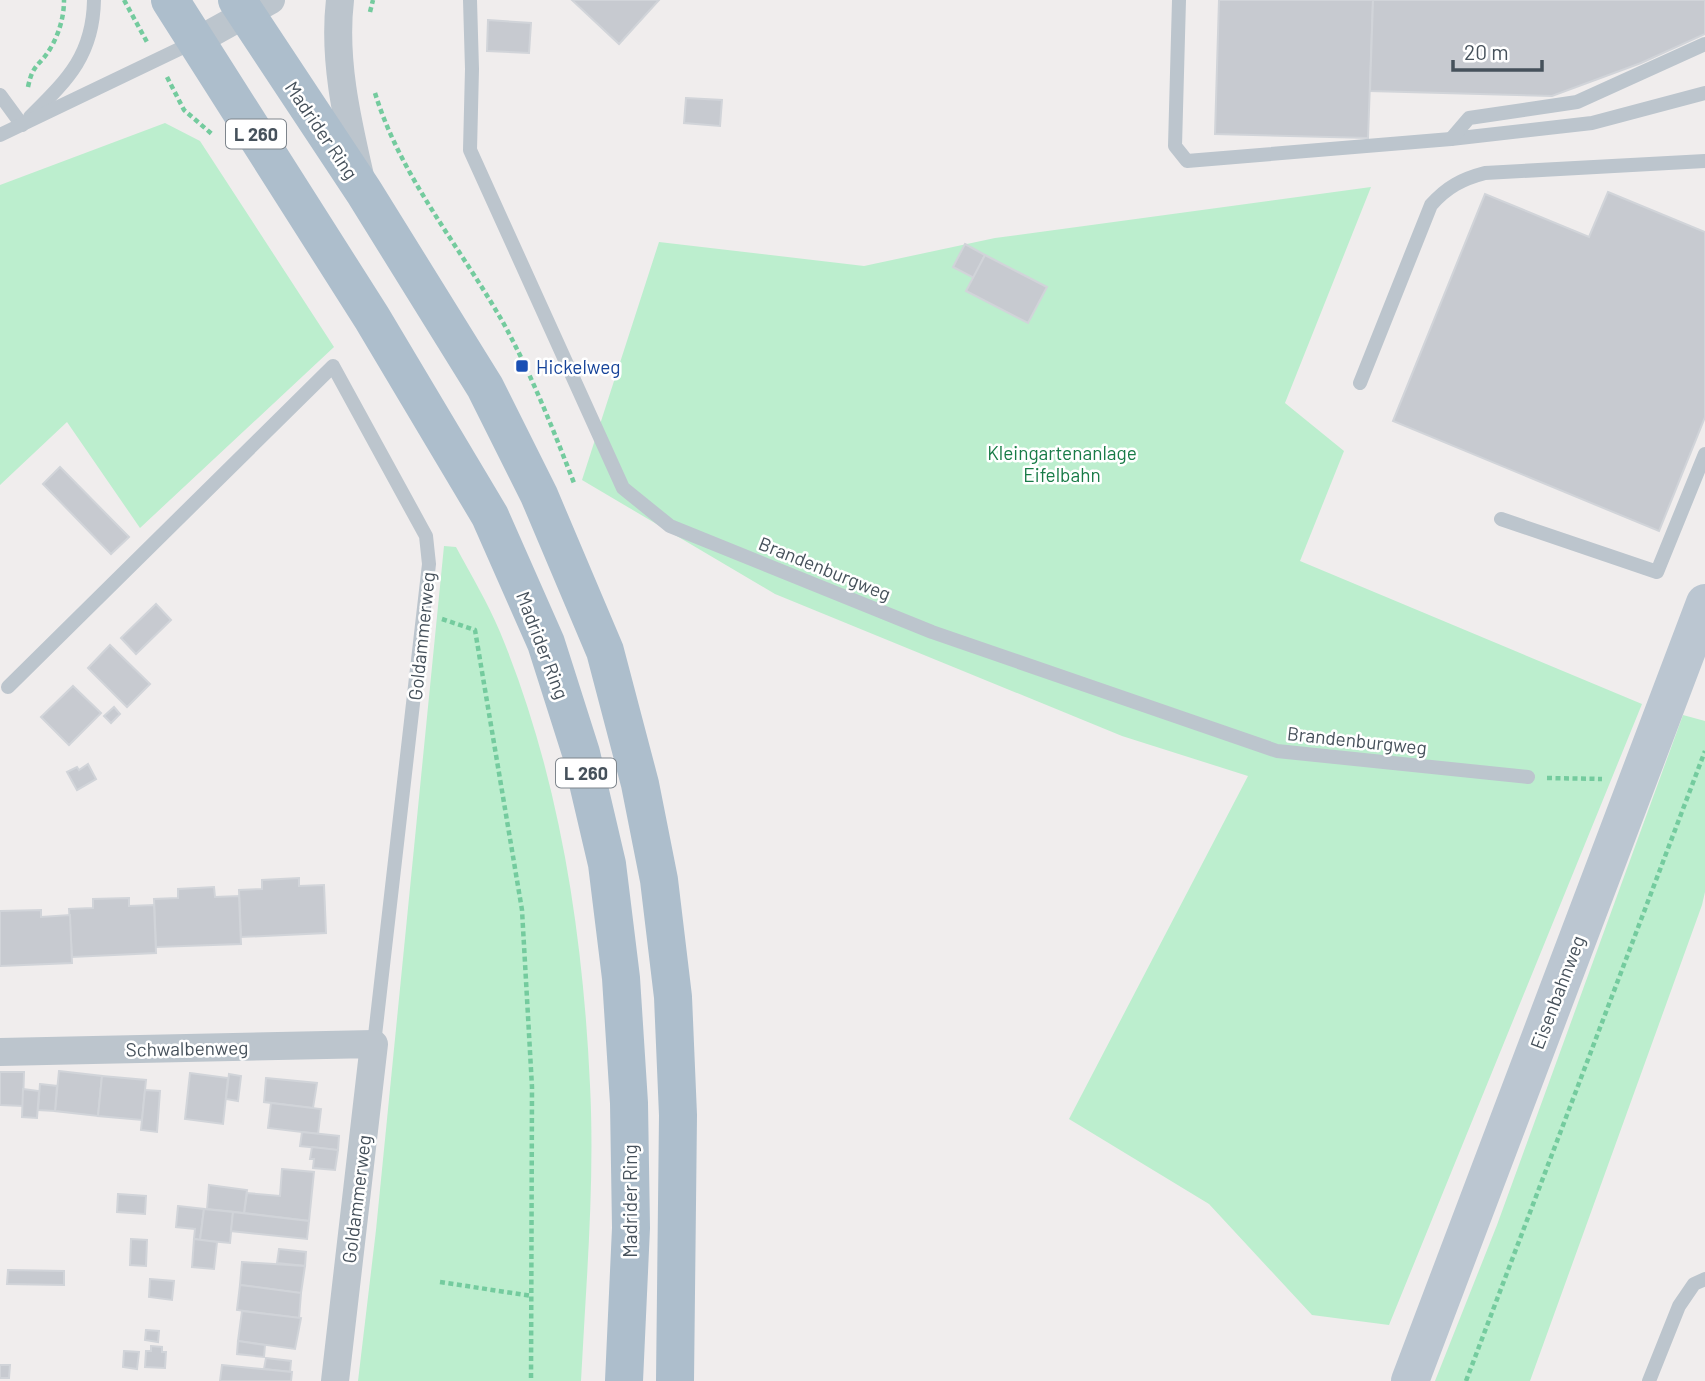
<svg xmlns="http://www.w3.org/2000/svg" width="1705" height="1381" font-family="Barlow,sans-serif">
	<style>
		.green { fill: #bceece }
		.building { fill: #c7cad0; stroke: #d1d4d9; stroke-width: 2 }
		.lines { fill: none; stroke-linecap: round; stroke-linejoin: round }
		.path { stroke: #74cb9e; stroke-width: 4.5; stroke-dasharray: 5 3.5; stroke-linecap: butt }
		.lane { stroke: #bcc5cd; stroke-width: 14 }
		.street { stroke: #bcc5cd; stroke-width: 28 }
		.secondary { stroke: #bbc6d1; stroke-width: 38 }
		.primary { stroke: #adbecc; stroke-width: 38 }
		.transit-dot { fill: #1a4fb4; stroke: #fff; stroke-width: 2.5 }
		.labels { text-anchor: middle; dominant-baseline: central; stroke-width: 5; stroke-linejoin: round; paint-order: stroke }
		.shield { fill: #fff; stroke: #7e858c; stroke-width: 2 }
		.shield-label { font-size: 18px; font-weight: bold; fill: #46515b }
		.street-label { font-size: 19px; fill: #46515b; stroke: #fff }
		.transit-label { font-size: 19px; fill: #164399; stroke: #fff; text-anchor: start }
		.park-label { font-size: 19px; fill: #187b47; stroke: #fff }
	</style>
	<rect width="100%" height="100%" fill="#f0eded"/>
	<g class="green">
		<polygon points="165,123 200,141 334,347 140,528 67,422 0,485 0,185"/>
		<polygon points="1371,187 1285,403 1344,451 1300,561 1642,704 1389,1325 1312,1315 1209,1204 1069,1119 1248,776 1122,736 775,594 582,480 659,242 864,266 995,238"/>
		<path d="M444,546L456,547C471,575 488,603 500,632C559,774 583,932 590,1085C595,1184 586,1283 581,1381H358L376,1230Z"/>
		<polygon points="1683,715 1705,721 1705,892 1702,905 1530,1381 1435,1381 1497,1225"/>
	</g>
	<g class="building">
		<polygon points="572,0 659,0 619,44"/>
		<polygon points="1219,0 1373,0 1368,138 1215,134"/>
		<polygon points="1373,0 1705,0 1705,34 1641,63 1552,96 1370,91"/>
		<polygon points="488,20 531,23 529,53 487,51"/>
		<polygon points="686,98 722,100 720,126 684,123"/>
		<polygon points="1608,192 1705,232 1705,417 1659,531 1393,421 1485,194 1589,237"/>
		<polygon points="965,244 985,255 974,278 953,267"/>
		<polygon points="985,255 1047,287 1028,323 966,291"/>
		<polygon points="60,467 129,537 111,554 43,484"/>
		<polygon points="156,604 171,620 136,654 121,638"/>
		<polygon points="110,645 150,684 127,707 88,668"/>
		<polygon points="73,686 101,713 69,745 41,717"/>
		<polygon points="114,707 120,714 111,723 104,716"/>
		<polygon points="88,764 96,779 77,790 67,772 77,767 79,770"/>
		<polygon points="299,878 299,886 324,885 326,933 241,937 239,890 262,889 262,880"/>
		<polygon points="214,887 215,897 239,896 241,944 156,947 154,899 178,898 178,889"/>
		<polygon points="129,898 129,906 154,905 156,953 72,957 69,909 93,908 93,899"/>
		<polygon points="41,910 41,917 70,915 72,963 0,966 0,911"/>
		<polygon points="59,1071 102,1076 98,1116 55,1111"/>
		<polygon points="0,1072 24,1072 23,1106 0,1105"/>
		<polygon points="190,1073 228,1078 223,1124 185,1119"/>
		<polygon points="229,1074 241,1076 238,1101 226,1099"/>
		<polygon points="102,1076 146,1080 142,1120 98,1116"/>
		<polygon points="266,1078 317,1083 313,1108 264,1102"/>
		<polygon points="40,1084 57,1086 55,1111 38,1110"/>
		<polygon points="23,1089 39,1091 37,1118 22,1117"/>
		<polygon points="145,1090 160,1091 157,1132 141,1130"/>
		<polygon points="271,1103 321,1109 318,1134 268,1128"/>
		<polygon points="302,1132 339,1136 338,1150 300,1146"/>
		<polygon points="312,1147 338,1150 335,1170 313,1168 314,1159 310,1159"/>
		<polygon points="282,1169 314,1172 309,1221 244,1213 247,1193 280,1196"/>
		<polygon points="209,1185 247,1190 244,1213 207,1209"/>
		<polygon points="118,1194 146,1196 145,1214 117,1212"/>
		<polygon points="178,1206 204,1209 200,1240 194,1239 195,1229 176,1227"/>
		<polygon points="204,1209 233,1212 230,1243 200,1240"/>
		<polygon points="233,1212 309,1221 307,1239 231,1231"/>
		<polygon points="131,1239 147,1240 146,1266 130,1265"/>
		<polygon points="194,1239 217,1242 214,1269 192,1267"/>
		<polygon points="279,1249 306,1252 305,1266 277,1263"/>
		<polygon points="242,1262 305,1266 301,1293 240,1285"/>
		<polygon points="8,1270 64,1271 64,1285 7,1284"/>
		<polygon points="150,1279 174,1281 172,1300 149,1297"/>
		<polygon points="240,1285 301,1293 299,1318 237,1310"/>
		<polygon points="242,1311 301,1318 295,1349 238,1341"/>
		<polygon points="146,1330 159,1331 158,1342 145,1340"/>
		<polygon points="238,1341 265,1345 264,1357 237,1354"/>
		<polygon points="151,1346 162,1347 162,1352 166,1352 165,1368 145,1367 146,1351 151,1351"/>
		<polygon points="124,1351 139,1352 137,1369 123,1367"/>
		<polygon points="266,1358 291,1361 290,1372 264,1369"/>
		<polygon points="0,1365 10,1365 9,1378 0,1378"/>
		<polygon points="222,1365 292,1372 291,1381 220,1381"/>
	</g>
	<g class="lines">
		<g class="path">
			<polyline points="124,0 147,42"/>
			<polyline points="370,12 373,0"/>
			<polyline points="167,77 184,110 213,135"/>
			<path d="M28,87C33,63 39,67 50,49C59,34 64,17 64,0"/>
			<path d="M375,93C401,178 462,249 505,326C532,376 553,429 574,483"/>
			<polyline points="442,619 475,630 522,910 532,1087 531,1381"/>
			<polyline points="1547,778 1602,779"/>
			<polyline points="440,1282 532,1296"/>
			<polyline points="1466,1381 1705,751"/>
		</g>
		<g class="lane">
			<polyline points="470,0 472,69 470,150 623,488 670,526 932,632 1277,751 1528,777"/>
			<polyline points="1179,0 1175,146 1187,161 1451,139 1592,123 1705,93"/>
			<polyline points="0,95 22,125"/>
			<path d="M30,117C67,80 93,56 94,0"/>
			<polyline points="0,135 196,41"/>
			<polyline points="1451,139 1469,118 1577,102 1705,44"/>
			<path d="M1360,383L1431,205C1447,187 1462,179 1485,173L1705,161"/>
			<polyline points="1501,519 1657,572 1705,454"/>
			<polyline points="8,687 333,366 426,536 429,564 374,1044"/>
			<polyline points="1649,1381 1679,1306 1694,1284 1705,1279"/>
		</g>
		<g class="street">
			<path d="M340,0C333,59 347,119 360,176"/>
			<polyline points="197,41 271,0"/>
			<polyline points="0,1052 374,1044 335,1381"/>
		</g>
		<polyline class="secondary" points="1410,1381 1705,603"/>
		<g class="primary">
			<polyline points="170,0 372,318 490,516 546,643 581,753 607,864 621,978 629,1103 631,1228 624,1381"/>
			<polyline points="237,0 364,192 485,387 539,495 605,651 640,784 659,880 673,997 678,1115 675,1381"/>
		</g>
	</g>
	<rect class="transit-dot" x="515" y="359" width="14" height="14" rx="3.5"/>
	<g class="labels">
		<g class="shield">
			<rect x="226" y="119.5" width="60" height="29" rx="5"/>
			<rect x="556" y="758.5" width="60" height="29" rx="5"/>
		</g>
		<g class="shield-label">
			<text x="256" y="134">L 260</text>
			<text x="586" y="773">L 260</text>
		</g>
		<g class="street-label">
			<text transform="translate(322 130) rotate(56)">Madrider Ring</text>
			<text transform="translate(825 568) rotate(22)">Brandenburgweg</text>
			<text transform="translate(421 636) rotate(-84)">Goldammerweg</text>
			<text transform="translate(543 645) rotate(69)">Madrider Ring</text>
			<text transform="translate(1357 740) rotate(6)">Brandenburgweg</text>
			<text transform="translate(1557 992) rotate(-69)">Eisenbahnweg</text>
			<text transform="translate(187 1048) rotate(-1)">Schwalbenweg</text>
			<text transform="translate(356 1199) rotate(-83)">Goldammerweg</text>
			<text transform="translate(629 1201) rotate(-90)">Madrider Ring</text>
		</g>
		<g class="transit-label">
			<text x="536" y="366">Hickelweg</text>
		</g>
		<g class="park-label">
			<text x="1062" y="452">Kleingartenanlage<tspan x="1062" dy="22">Eifelbahn</tspan></text>
		</g>
	</g>
	<path d="M1453 60v10h89v-10" fill="none" stroke="#46515b" stroke-width="3.5"/>
	<text x="1464" y="60" font-size="21" fill="#46515b" stroke="#ffffff" stroke-width="5" paint-order="stroke">20 m</text>
</svg>
